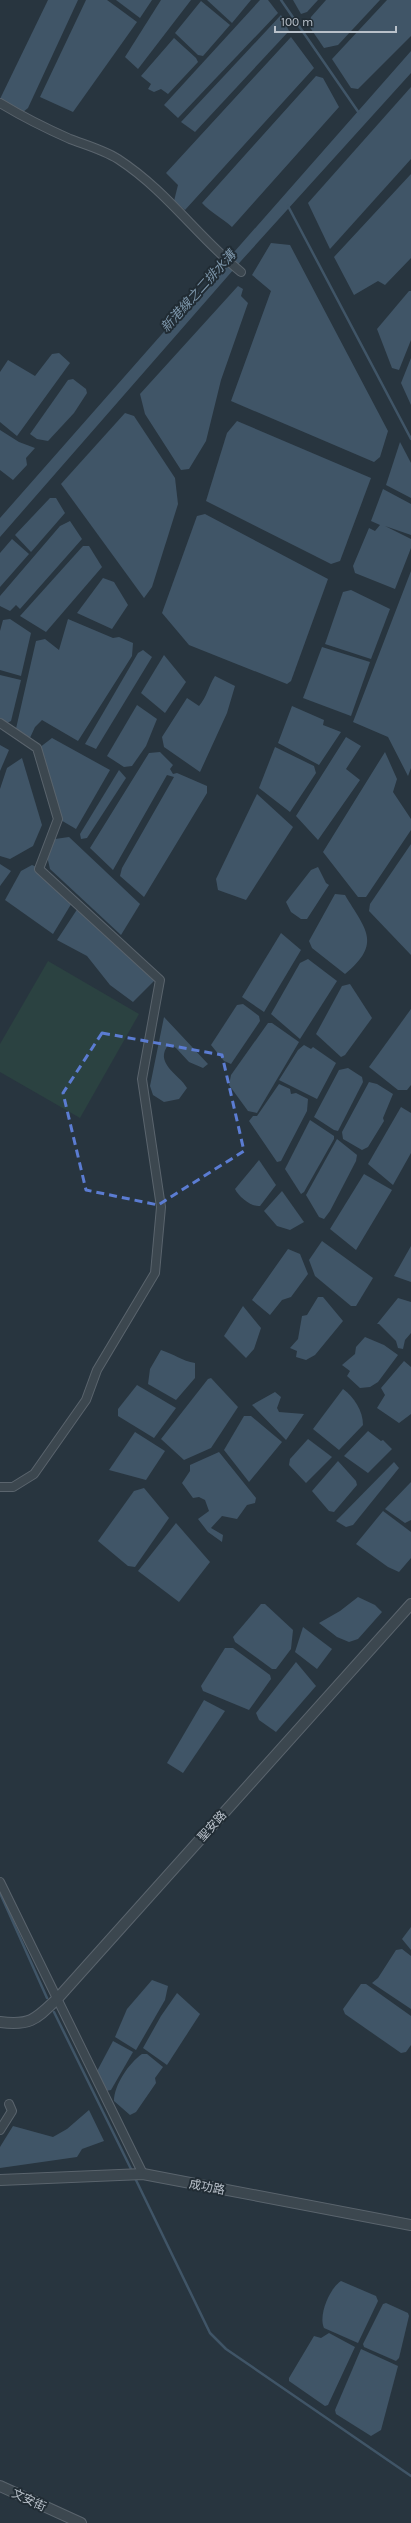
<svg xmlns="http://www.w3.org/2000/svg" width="411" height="2523" font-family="Karla,'Noto Sans TC',sans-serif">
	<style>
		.green { fill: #2b4241 }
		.water { fill: #405567 }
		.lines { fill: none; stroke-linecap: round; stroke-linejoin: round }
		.stream { stroke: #405567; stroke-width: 2.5 }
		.minor-casing { stroke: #5a646d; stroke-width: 10 }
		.tertiary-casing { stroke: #5a646d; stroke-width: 12 }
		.minor { stroke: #3c474f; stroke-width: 8 }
		.tertiary { stroke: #3c474f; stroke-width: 10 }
		.marked { fill: none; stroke: #5b7cd2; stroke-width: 3; stroke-dasharray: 8 5; stroke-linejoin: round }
		.labels { text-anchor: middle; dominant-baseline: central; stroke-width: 4; stroke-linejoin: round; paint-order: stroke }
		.street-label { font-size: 12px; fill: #b9c1ca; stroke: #212c34 }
		.water-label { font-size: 13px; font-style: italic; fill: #7d96aa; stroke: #212c34 }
	</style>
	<rect width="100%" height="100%" fill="#28353f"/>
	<polygon class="green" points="48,961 139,1014 80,1118 0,1072 0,1044"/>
	<g class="water">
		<polygon points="48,0 78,0 28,108 23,112 0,99"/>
		<polygon points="86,0 107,0 137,22 73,112 40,97"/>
		<polygon points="116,0 152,0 140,18"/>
		<polygon points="161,0 191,0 138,69 125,57"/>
		<polygon points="207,0 251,0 232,23"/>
		<polygon points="260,0 268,0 278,13 178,118 164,105"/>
		<polygon points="293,0 318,0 307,12 301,14"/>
		<polygon points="326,0 380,0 338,45 324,48 309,26 311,17"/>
		<polygon points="387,0 411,0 411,36 358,89 351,88 332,59"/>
		<polygon points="201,1 230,25 203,56 198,55 175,33"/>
		<polygon points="281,15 289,31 195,132 181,122"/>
		<polygon points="291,37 314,68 185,210 174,201 178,185 166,173"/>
		<polygon points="174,38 196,58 198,62 168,94 161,89 154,92 148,89 151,84 141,76"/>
		<polygon points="411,51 411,73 241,261 0,537 0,518"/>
		<path d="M316,76L323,78L339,107L232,227C221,217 211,213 202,203Z"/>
		<polygon points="411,87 411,159 330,249 308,203"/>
		<polygon points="411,174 411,258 385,285 378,281 354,295 334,257"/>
		<polygon points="271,243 290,245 388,431 380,457 374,462 231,401 271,291 252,275"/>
		<polygon points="238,286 243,289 241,296 248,303 221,380 206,441 189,469 181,470 145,414 140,394"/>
		<polygon points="409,291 411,291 411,340 399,370 392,368 377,329"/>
		<polygon points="59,353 70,363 17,436 0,422 0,372 8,360 35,376 52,354"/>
		<polygon points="411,358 411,405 401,383"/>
		<polygon points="73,379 86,389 87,393 74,413 48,441 37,439 30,434 68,380"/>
		<polygon points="125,413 134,416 175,478 178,504 152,587 144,598 61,484"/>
		<polygon points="237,421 371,478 340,561 331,564 206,501 227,433"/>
		<polygon points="0,430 19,442 35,448 26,458 27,465 13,480 0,470"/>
		<polygon points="400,442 411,463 411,498 386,485"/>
		<polygon points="383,489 411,504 411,535 385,526 411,539 411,548 395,589 355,573 353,566 369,528 375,531 380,525 371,521"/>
		<polygon points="50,498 56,498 65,513 31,552 15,535"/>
		<polygon points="205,514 328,579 291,681 287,684 189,645 162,613 197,516"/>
		<polygon points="70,521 82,539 20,609 16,605 10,611 0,606 0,596 60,526"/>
		<polygon points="12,539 29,554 0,587 0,553"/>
		<polygon points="83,546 89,546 102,567 46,632 20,616"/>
		<polygon points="411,571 411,768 408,776 388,737 353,722"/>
		<polygon points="103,578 114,582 128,605 112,629 77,613"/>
		<polygon points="351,590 390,609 371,659 325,644 343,592"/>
		<polygon points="10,619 31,633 21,676 0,670 0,631 3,620"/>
		<polygon points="68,619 113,638 119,637 133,643 132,656 78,741 42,720 35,727 29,740 15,733 36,641 45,639 59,650"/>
		<polygon points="322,647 370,662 351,716 303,698"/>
		<polygon points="143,650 152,657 96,749 85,744 138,653"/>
		<polygon points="164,655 186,682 165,713 141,693"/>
		<polygon points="0,675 21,680 11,721 3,725 0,723"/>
		<path d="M215,676L235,686L227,713L200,772L164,747L162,737L187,698L199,706C207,697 208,687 215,676Z"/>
		<polygon points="137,705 157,719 146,746 132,766 124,767 107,756"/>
		<polygon points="292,706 324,720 323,725 341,732 319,765 278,743"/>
		<polygon points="346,737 361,746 346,769 360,780 318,840 296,816"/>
		<polygon points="52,738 110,770 76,829 59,819 39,748"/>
		<polygon points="0,745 9,750 0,771"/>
		<polygon points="275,747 314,766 316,773 290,812 259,788"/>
		<polygon points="160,752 173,765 170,769 173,774 177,773 207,786 207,793 144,897 120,876 122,868 174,777 167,775 113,870 90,848 149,753"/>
		<polygon points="385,752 397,779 393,792 411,819 411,830 366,897 358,897 323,852"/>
		<polygon points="22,758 42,825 33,846 10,859 0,856 0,789 7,768"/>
		<polygon points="119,770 126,778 87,838 81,839 80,834"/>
		<polygon points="257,794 293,827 246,900 218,890 216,879"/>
		<polygon points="69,837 140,904 121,935 50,869 47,856 55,839"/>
		<polygon points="411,844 411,955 369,911 370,904"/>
		<polygon points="0,864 11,871 0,886"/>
		<polygon points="32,865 39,868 73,901 53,934 5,900 21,871"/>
		<polygon points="318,867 326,883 329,885 307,919 301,919 291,912 286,902 311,870"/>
		<path d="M335,894L345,895C365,929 383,943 345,974L312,948L309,941Z"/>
		<polygon points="78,908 156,979 133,1002 110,985 87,956 57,940"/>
		<polygon points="281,933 301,950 264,1012 242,997"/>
		<polygon points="308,959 337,981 300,1039 271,1014 300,963"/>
		<polygon points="350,984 372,1018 345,1055 341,1057 316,1034 342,986"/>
		<polygon points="243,1004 259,1016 260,1021 231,1064 224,1061 211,1045 237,1005"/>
		<polygon points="411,1009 411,1085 407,1090 398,1090 369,1067"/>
		<path d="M164,1017L208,1064L203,1068L189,1062L176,1048L169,1044C153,1063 179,1074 187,1088L179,1099L164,1102L153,1095L150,1086Z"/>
		<polygon points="268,1023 272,1023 299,1042 257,1113 248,1111 229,1085 231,1075"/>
		<polygon points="304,1045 311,1049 313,1047 336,1063 317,1099 279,1080 298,1050"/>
		<polygon points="348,1068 362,1077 363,1082 338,1131 334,1130 314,1117 339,1070"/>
		<polygon points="369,1082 377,1084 393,1094 383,1118 384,1121 368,1147 362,1150 343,1139 342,1132"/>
		<polygon points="279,1084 290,1089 291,1094 296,1093 308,1099 307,1111 281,1161 277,1162 249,1121 253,1116 257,1116"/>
		<polygon points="401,1107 411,1113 411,1153 393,1185 368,1164"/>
		<polygon points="310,1120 334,1136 334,1139 304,1192 301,1194 285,1169"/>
		<polygon points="337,1139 357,1155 356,1161 330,1211 324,1219 319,1217 306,1195"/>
		<path d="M259,1160L276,1185L260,1206C251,1207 239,1197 235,1189Z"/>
		<polygon points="364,1174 392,1190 356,1250 330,1229"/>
		<polygon points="282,1191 304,1222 290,1230 277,1226 264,1211"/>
		<polygon points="322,1241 373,1278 356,1306 351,1306 315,1276 309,1260"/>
		<polygon points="411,1246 411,1282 394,1276"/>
		<polygon points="288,1249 300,1254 308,1274 291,1297 282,1300 270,1315 252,1300"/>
		<polygon points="318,1297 323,1297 343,1321 315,1355 306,1360 296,1357 297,1351 290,1348 298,1339 302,1316 307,1315"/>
		<polygon points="398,1298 411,1302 411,1333 405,1340 403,1349 398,1348 396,1341 379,1324 377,1324"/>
		<polygon points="243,1306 261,1328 254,1349 246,1358 224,1336"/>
		<polygon points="365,1337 384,1345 398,1355 378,1382 370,1387 360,1388 347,1376 350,1371 342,1365 355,1354 356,1347"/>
		<path d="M161,1350C174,1354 182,1361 195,1363V1378L176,1400L148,1384L150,1369Z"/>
		<polygon points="404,1361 411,1367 411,1414 399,1423 377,1408 385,1395 381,1388"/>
		<polygon points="211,1378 238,1407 211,1448 184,1460 161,1439 208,1379"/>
		<polygon points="137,1385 176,1408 154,1438 118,1416 118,1409"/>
		<path d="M343,1389C354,1397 363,1411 363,1425L339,1450L313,1429Z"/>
		<polygon points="275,1392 281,1397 277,1408 279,1412 304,1414 286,1440 252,1405"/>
		<polygon points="244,1416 251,1416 282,1442 249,1482 224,1450"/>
		<polygon points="368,1431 381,1441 383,1440 392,1449 368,1473 344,1456"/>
		<polygon points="135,1432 165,1451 146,1480 109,1470"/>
		<polygon points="308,1439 332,1457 306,1483 289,1465 290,1459"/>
		<polygon points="219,1452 256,1498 255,1503 247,1505 237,1519 222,1516 211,1528 223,1535 222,1542 208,1532 198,1519 209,1511 205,1500 199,1497 193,1498 182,1483 190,1471 190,1465"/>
		<polygon points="338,1461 356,1481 357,1485 334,1512 329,1511 312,1491"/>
		<polygon points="394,1462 399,1468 353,1525 346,1527 336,1521"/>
		<polygon points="411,1482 411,1520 405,1523 385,1509"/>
		<polygon points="144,1488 169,1518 135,1567 128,1566 98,1541 134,1491"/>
		<polygon points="383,1511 411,1532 411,1558 399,1572 388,1567 356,1544"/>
		<polygon points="176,1523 210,1562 179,1602 138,1571"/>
		<polygon points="358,1597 375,1605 382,1612 358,1639 349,1642 337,1637 319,1623 340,1611"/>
		<polygon points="261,1604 265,1604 293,1630 291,1649 276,1669 272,1669 235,1642 233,1637"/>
		<polygon points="303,1627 332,1649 317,1669 295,1652"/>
		<polygon points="225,1648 233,1648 270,1675 271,1679 249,1710 203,1691 201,1686"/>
		<polygon points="296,1662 316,1686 276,1732 259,1720 256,1713"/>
		<polygon points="204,1700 225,1711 183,1773 167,1763"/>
		<polygon points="411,1927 411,1950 402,1939"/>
		<polygon points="402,1949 411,1956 411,2009 372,1983 378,1978 396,1950"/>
		<polygon points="152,1980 168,1986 165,2000 136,2050 115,2037 127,2009"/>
		<polygon points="361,1984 366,1984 411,2016 411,2045 406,2052 401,2053 345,2014 343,2009"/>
		<polygon points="177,1993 200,2014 167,2065 143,2048 161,2016"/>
		<polygon points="113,2041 133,2052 111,2090 106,2091 96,2073"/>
		<path d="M142,2054H147L163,2067L155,2078L156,2083L136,2112L130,2115L114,2101C114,2085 129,2063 142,2054Z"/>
		<polygon points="89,2110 104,2141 82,2149 77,2157 0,2168 0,2147 13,2126 53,2137 67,2129"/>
		<path d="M341,2281L376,2296L378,2301L358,2343L324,2328C318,2315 330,2288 341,2281Z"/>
		<polygon points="386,2303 408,2313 409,2316 399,2358 396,2361 364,2347 363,2344 383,2304"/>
		<polygon points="329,2333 355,2347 328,2405 325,2406 289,2381 289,2378 314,2336 321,2338"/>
		<polygon points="361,2349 398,2366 381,2430 371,2436 336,2414 335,2410"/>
	</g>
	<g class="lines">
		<g class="stream">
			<polyline points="281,0 359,113"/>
			<polyline points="288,206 411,439"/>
			<polyline points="0,1893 47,1998"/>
			<polyline points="54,2012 132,2171"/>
			<polyline points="135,2178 210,2333 226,2349 411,2476"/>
		</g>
		<defs>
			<g id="minor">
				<path d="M0,103C23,117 45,128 70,139C86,145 104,150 118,159C167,191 196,235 241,272"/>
				<polyline points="0,723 37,748 58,819 39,869 160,980 142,1079 161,1207 155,1273 97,1370 86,1400 34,1474 13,1487 0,1487"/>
				<polyline points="0,1882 143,2174"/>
				<polyline points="0,2130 12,2111 9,2104"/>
			</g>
			<g id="tertiary">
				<path d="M0,2022C31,2026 36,2019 58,1998L411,1604"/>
				<polyline points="0,2180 143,2174 411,2225"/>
				<polyline points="0,2486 81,2523"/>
			</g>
		</defs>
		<use href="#minor" class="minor-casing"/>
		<use href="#tertiary" class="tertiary-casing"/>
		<use href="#minor" class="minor"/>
		<use href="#tertiary" class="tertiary"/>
	</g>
	<path class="marked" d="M102,1033L222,1055L244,1151L158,1205L86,1190L63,1093Z"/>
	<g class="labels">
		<g class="street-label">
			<text transform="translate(212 1826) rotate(-48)">聖安路</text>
			<text transform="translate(207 2187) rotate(11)">成功路</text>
			<text transform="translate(29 2500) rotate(25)">文安街</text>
		</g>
		<g class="water-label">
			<text transform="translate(198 291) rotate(-48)">新港線之二排水溝</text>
		</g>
	</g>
	<path d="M275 26v6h121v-6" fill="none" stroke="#b9c1ca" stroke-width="2"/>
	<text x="281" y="26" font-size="12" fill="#b9c1ca" stroke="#212c34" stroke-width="3" paint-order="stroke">100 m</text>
</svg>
